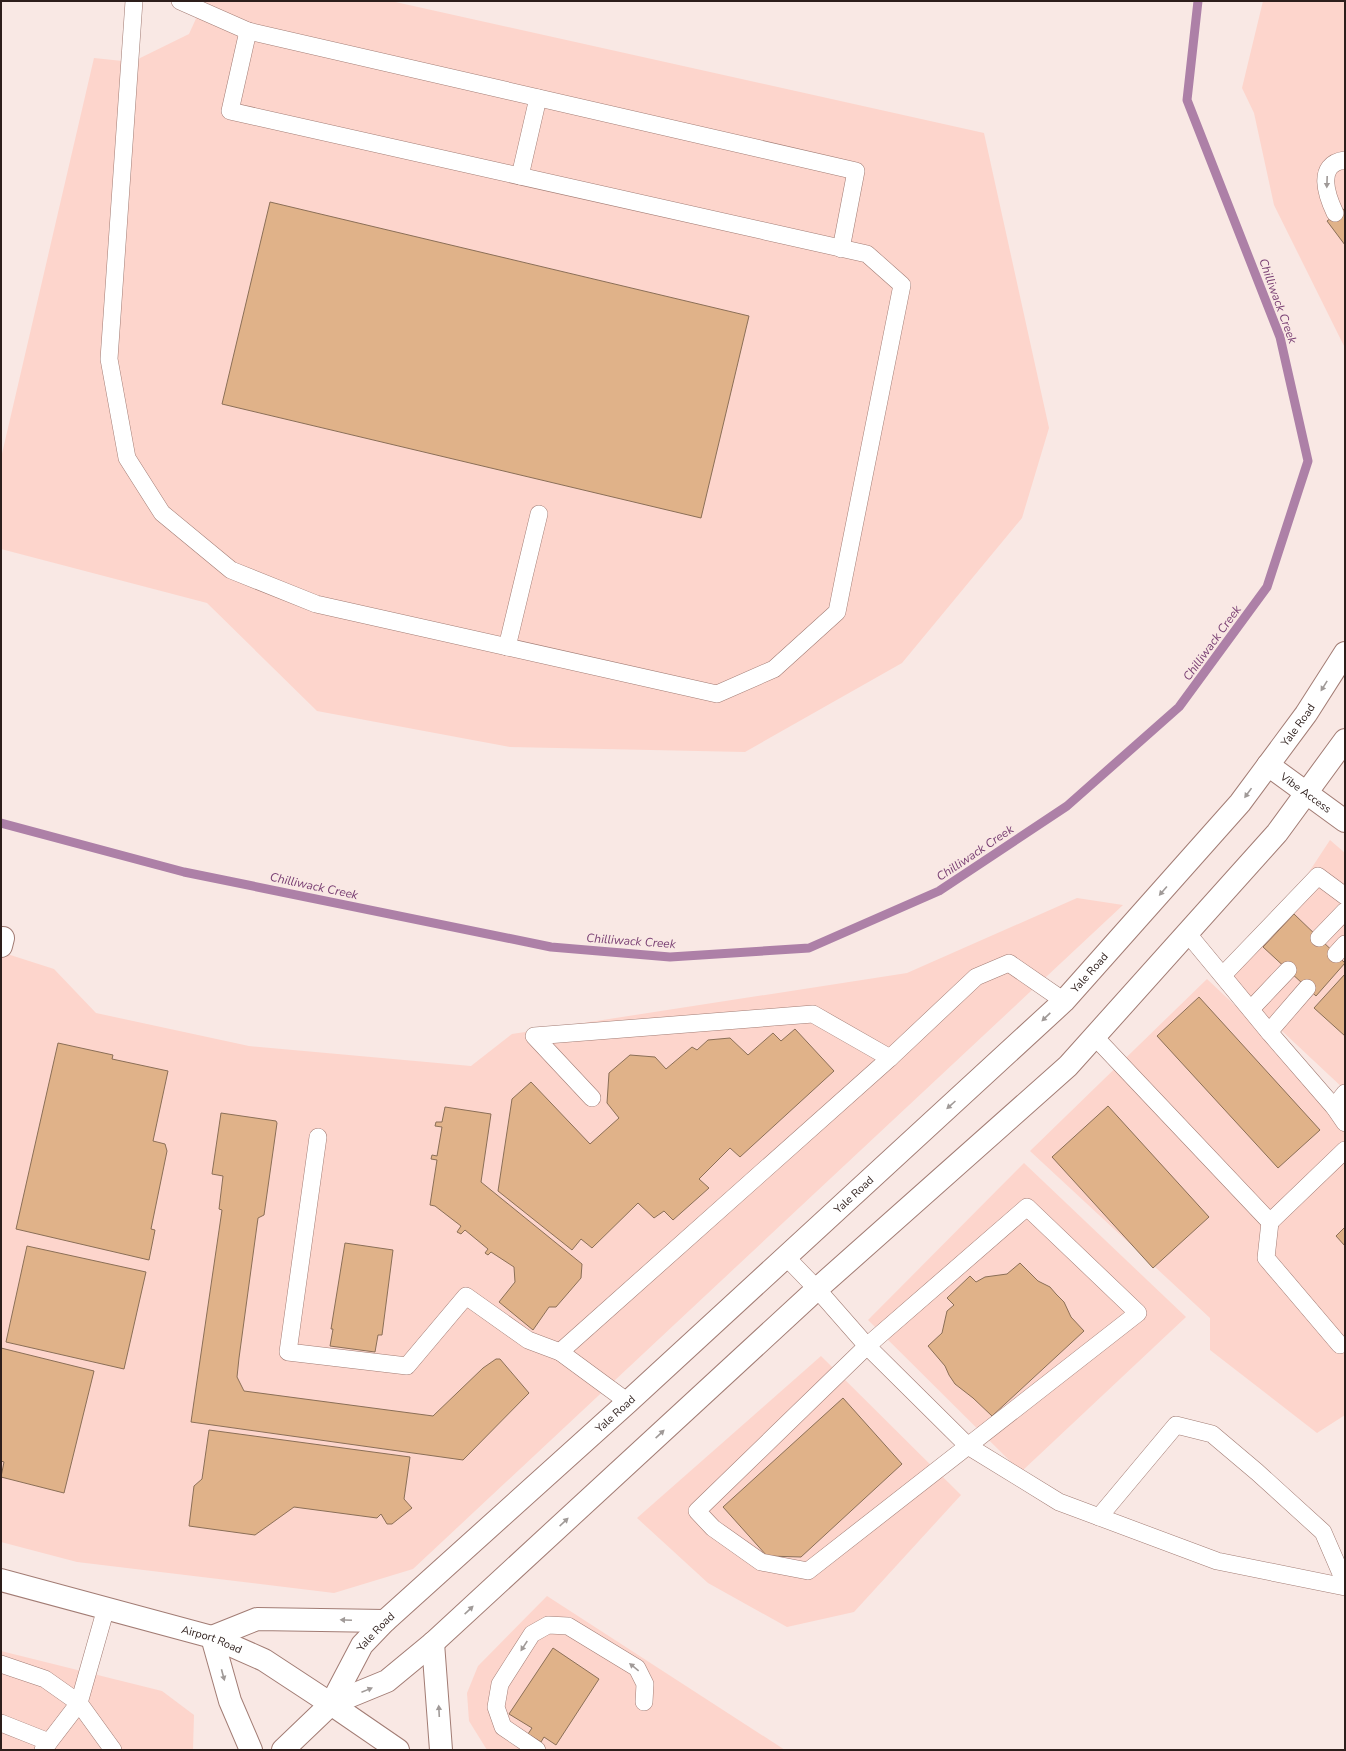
<svg xmlns="http://www.w3.org/2000/svg" width="1346" height="1751" font-family="'Nunito Sans',sans-serif">
	<style>
		.built { fill: #fdd5cc }
		.lines { fill: none; stroke-linecap: round; stroke-linejoin: round }
		.stream { stroke: #ad80a7; stroke-width: 9 }
		.building { fill: #e0b289; stroke: #8b6f57 }
		.lane-casing { stroke: #a27c74; stroke-width: 18 }
		.street-casing { stroke: #a27c74; stroke-width: 24 }
		.secondary-casing { stroke: #a27c74; stroke-width: 24 }
		.lane { stroke: #fff; stroke-width: 17 }
		.street { stroke: #fff; stroke-width: 22 }
		.secondary { stroke: #fff; stroke-width: 22 }
		.oneway { fill: #a09a98 }
		.labels { text-anchor: middle; dominant-baseline: central; stroke-width: 3.5; stroke-linejoin: round; paint-order: stroke }
		.street-label { font-size: 11px; fill: #2d1e1b; stroke: #f9e8e4 }
		.water-label { font-size: 12px; font-style: italic; fill: #793f73; stroke: #f9e8e4 }
	</style>
	<rect width="100%" height="100%" fill="#f9e8e4"/>
	<g class="built">
		<polygon points="204,1 391,1 984,133 1049,428 1022,518 902,663 745,752 510,747 317,711 207,603 1,549 1,458 94,58 132,62 189,34"/>
		<polygon points="1263,1 1345,1 1345,348 1274,205 1254,113 1242,88"/>
		<polygon points="1330,840 1345,853 1345,1090 1217,970 1307,875"/>
		<polygon points="1077,898 1123,905 413,1569 334,1593 77,1562 1,1542 1,952 54,969 96,1013 249,1046 471,1066 512,1034 907,973"/>
		<polygon points="1207,979 1345,1109 1345,1415 1317,1433 1210,1350 1210,1318 1030,1151"/>
		<polygon points="1024,1163 1186,1317 1021,1472 868,1320"/>
		<polygon points="821,1356 961,1495 854,1612 787,1627 708,1583 637,1518"/>
		<polygon points="547,1596 785,1750 487,1750 469,1721 467,1693 478,1666"/>
		<polygon points="1,1651 162,1691 194,1715 193,1750 1,1750"/>
	</g>
	<g class="lines">
		<polyline class="stream" points="1,823 184,872 551,947 670,957 809,948 939,891 1067,806 1179,707 1267,587 1308,461 1280,337 1187,100 1198,1"/>
	</g>
	<g class="building">
		<polygon points="270,202 749,316 701,518 222,404"/>
		<polygon points="1344,209 1345,210 1345,245 1327,221"/>
		<polygon points="1294,914 1345,963 1316,996 1263,947"/>
		<polygon points="1345,974 1345,1036 1314,1008"/>
		<polygon points="1199,997 1320,1130 1278,1168 1157,1036"/>
		<polygon points="795,1029 834,1071 740,1157 730,1148 699,1179 709,1188 673,1220 664,1211 654,1218 638,1203 592,1248 581,1239 572,1250 498,1191 512,1099 531,1082 590,1144 619,1118 607,1103 609,1073 630,1055 655,1057 666,1069 692,1047 697,1050 708,1040 730,1038 748,1055 773,1033 781,1041"/>
		<polygon points="58,1043 113,1055 112,1059 168,1071 153,1141 165,1144 167,1151 151,1229 155,1230 149,1260 16,1229"/>
		<polygon points="1108,1106 1209,1217 1153,1268 1052,1157"/>
		<polygon points="445,1107 491,1114 481,1182 582,1264 581,1278 556,1307 549,1307 533,1330 499,1302 515,1282 514,1267 491,1252 488,1255 485,1253 488,1249 465,1230 461,1234 457,1232 461,1226 435,1206 430,1205 437,1160 431,1159 432,1155 437,1156 442,1127 435,1126 436,1122 442,1122"/>
		<polygon points="221,1113 276,1121 277,1123 264,1215 258,1218 239,1358 237,1377 244,1391 433,1416 483,1368 496,1359 500,1359 529,1393 463,1460 191,1422 222,1210 219,1209 223,1176 212,1174"/>
		<polygon points="1345,1227 1345,1246 1336,1236"/>
		<polygon points="345,1243 393,1250 382,1335 378,1335 375,1352 330,1346 333,1329 331,1329"/>
		<polygon points="27,1246 146,1272 124,1369 6,1342"/>
		<polygon points="1020,1263 1038,1281 1050,1287 1056,1294 1064,1302 1071,1317 1084,1331 992,1416 973,1398 955,1384 949,1375 945,1366 928,1346 942,1333 947,1311 954,1305 947,1298 970,1276 976,1282 985,1277 1007,1274"/>
		<polygon points="1,1348 94,1371 64,1493 1,1477 4,1462 1,1461"/>
		<polygon points="843,1398 902,1464 801,1557 767,1556 723,1507"/>
		<polygon points="209,1430 410,1457 404,1499 412,1508 392,1524 387,1524 381,1514 377,1518 294,1507 255,1535 189,1526 194,1486 202,1479"/>
		<polygon points="553,1648 599,1679 556,1745 544,1737 541,1742 528,1734 532,1728 509,1714"/>
	</g>
	<g class="lines">
		<defs>
			<g id="lane">
				<polyline points="134,1 109,359 127,458 162,513 231,570 316,604 717,694 774,669 837,612 902,285 867,254 230,111 248,31 180,1"/>
				<polyline points="248,31 856,171 841,249"/>
				<polyline points="520,176 538,98"/>
				<path d="M1335,213C1327,196 1315,164 1345,160"/>
				<polyline points="507,647 539,514"/>
				<polyline points="1188,934 1269,1032 1334,1107 1345,1123"/>
				<polyline points="1319,938 1345,911"/>
				<polyline points="1336,954 1345,944"/>
				<polyline points="1223,975 1318,876 1345,896"/>
				<polyline points="1251,1009 1288,970"/>
				<polyline points="1269,1032 1307,988"/>
				<polyline points="1094,1036 1270,1222 1345,1150"/>
				<polyline points="592,1098 534,1036 813,1014 890,1058"/>
				<polyline points="1334,1107 1345,1093"/>
				<polyline points="318,1137 288,1352 407,1366 466,1296 528,1340 560,1352"/>
				<polygon points="1027,1207 1138,1313 808,1571 761,1562 713,1528 697,1511 867,1346"/>
				<polyline points="1270,1222 1266,1258 1340,1345"/>
				<polyline points="786,1257 817,1289 867,1346 968,1446 1059,1502 1217,1561 1345,1587"/>
				<polyline points="628,1402 560,1352 890,1058 976,977 1009,963 1064,1001"/>
				<polyline points="1099,1517 1176,1425 1212,1434 1257,1472 1323,1532 1345,1583"/>
				<polyline points="106,1608 79,1703 113,1750"/>
				<polyline points="1,1664 45,1679 79,1703 43,1750"/>
				<polyline points="1,1723 49,1742"/>
				<polyline points="537,1750 503,1727 496,1707 500,1684 532,1634 548,1625 568,1626 637,1668 645,1684 644,1702"/>
			</g>
			<g id="street">
				<path id="s1" d="M1268,765L1345,821"/>
				<polyline points="1,946 3,938"/>
				<polyline points="331,1704 398,1750"/>
			</g>
			<g id="secondary">
				<path id="s2" d="M1,1580L212,1637L264,1660L331,1704"/>
				<polyline points="212,1637 257,1619 385,1621"/>
				<polyline points="212,1637 230,1701 251,1750"/>
				<polyline points="433,1643 441,1750"/>
				<polyline points="331,1704 387,1681 433,1643 817,1289 1068,1066 1277,833 1345,740"/>
				<path id="s3" d="M283,1750L331,1704L362,1645L385,1621L628,1402L1064,1001L1240,803L1306,714L1345,653"/>
			</g>
		</defs>
		<use href="#lane" class="lane-casing"/>
		<use href="#street" class="street-casing"/>
		<use href="#secondary" class="secondary-casing"/>
		<use href="#lane" class="lane"/>
		<use href="#street" class="street"/>
		<use href="#secondary" class="secondary"/>
	</g>
	<defs><path id="oneway-solid" d="M-6-.8H1V-3.2L6.5 0L1 3.2V.8H-6Z"/></defs>
	<g class="oneway">
		<use href="#oneway-solid" transform="translate(1327 182) rotate(92)"/>
		<use href="#oneway-solid" transform="translate(1324 686) rotate(122)"/>
		<use href="#oneway-solid" transform="translate(1248 793) rotate(126)"/>
		<use href="#oneway-solid" transform="translate(1163 891) rotate(131)"/>
		<use href="#oneway-solid" transform="translate(1046 1017) rotate(136)"/>
		<use href="#oneway-solid" transform="translate(951 1105) rotate(138)"/>
		<use href="#oneway-solid" transform="translate(660 1434) rotate(-43)"/>
		<use href="#oneway-solid" transform="translate(564 1522) rotate(-43)"/>
		<use href="#oneway-solid" transform="translate(469 1610) rotate(-43)"/>
		<use href="#oneway-solid" transform="translate(346 1620) rotate(-178)"/>
		<use href="#oneway-solid" transform="translate(524 1646) rotate(123)"/>
		<use href="#oneway-solid" transform="translate(634 1667) rotate(-141)"/>
		<use href="#oneway-solid" transform="translate(223 1675) rotate(75)"/>
		<use href="#oneway-solid" transform="translate(367 1690) rotate(-22)"/>
		<use href="#oneway-solid" transform="translate(439 1711) rotate(-93)"/>
	</g>
	<g class="labels">
		<g class="street-label">
			<text stroke="none"><textPath href="#s3" startOffset="1448">Yale Road</textPath></text>
			<text stroke="none"><textPath href="#s1" startOffset="47">Vibe Access</textPath></text>
			<text stroke="none"><textPath href="#s3" startOffset="1124">Yale Road</textPath></text>
			<text stroke="none"><textPath href="#s3" startOffset="800">Yale Road</textPath></text>
			<text stroke="none"><textPath href="#s3" startOffset="476">Yale Road</textPath></text>
			<text stroke="none"><textPath href="#s3" startOffset="152">Yale Road</textPath></text>
			<text stroke="none"><textPath href="#s2" startOffset="219">Airport Road</textPath></text>
		</g>
		<g class="water-label">
			<text transform="translate(1278 301) rotate(70)">Chilliwack Creek</text>
			<text transform="translate(1212 643) rotate(-54)">Chilliwack Creek</text>
			<text transform="translate(975 853) rotate(-34)">Chilliwack Creek</text>
			<text transform="translate(314 886) rotate(12)">Chilliwack Creek</text>
			<text transform="translate(631 941) rotate(4)">Chilliwack Creek</text>
		</g>
	</g>
	<rect width="1346" height="1751" fill="none" stroke="#2d1e1b" stroke-width="4"/>
</svg>
